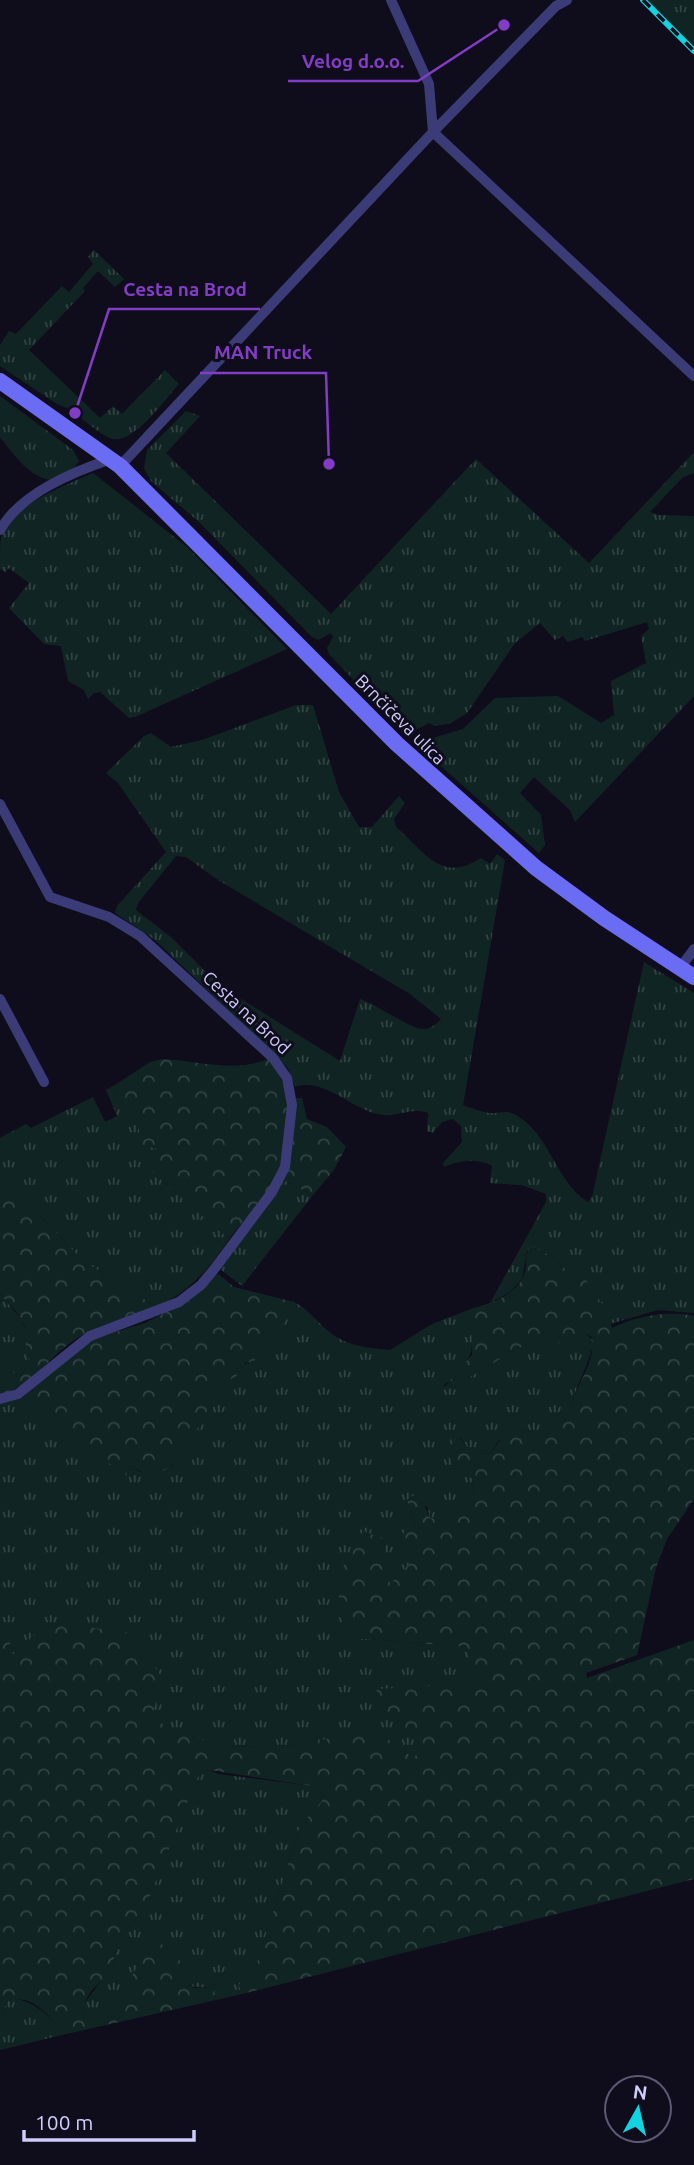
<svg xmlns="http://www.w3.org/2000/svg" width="694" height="2165" font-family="Ubuntu,sans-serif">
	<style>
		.grass { fill: url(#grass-tufts); fill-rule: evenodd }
		.forest { fill: url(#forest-crowns) }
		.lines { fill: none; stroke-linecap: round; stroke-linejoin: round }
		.street { stroke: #3b3c77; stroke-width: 10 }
		.secondary { stroke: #6a6cf3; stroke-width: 16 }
		.rail-casing { stroke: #12d4e0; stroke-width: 6 }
		.rail { stroke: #0f0d1c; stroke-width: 3.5; stroke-dasharray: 10; stroke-linecap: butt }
		.labels { text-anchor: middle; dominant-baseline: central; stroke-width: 6; stroke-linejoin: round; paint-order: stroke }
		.street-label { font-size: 18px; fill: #cfcbfb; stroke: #0f0d1c }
		.leader { fill: none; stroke: #833cc5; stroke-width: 2.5 }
		.callout-dot { fill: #833cc5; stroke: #0f0d1c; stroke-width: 2.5 }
		.callout-label { font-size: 19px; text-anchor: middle; font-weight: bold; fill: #833cc5; stroke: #0f0d1c; stroke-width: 6; stroke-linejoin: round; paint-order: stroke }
	</style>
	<defs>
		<pattern id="grass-tufts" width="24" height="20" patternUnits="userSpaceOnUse" patternTransform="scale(1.75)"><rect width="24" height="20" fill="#102523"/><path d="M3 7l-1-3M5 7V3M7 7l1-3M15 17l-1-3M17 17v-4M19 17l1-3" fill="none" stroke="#324344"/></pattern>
		<pattern id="forest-crowns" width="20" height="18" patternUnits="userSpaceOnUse" patternTransform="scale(1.75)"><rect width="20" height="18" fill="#102523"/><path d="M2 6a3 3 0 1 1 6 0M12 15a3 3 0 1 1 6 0" fill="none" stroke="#324344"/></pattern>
	</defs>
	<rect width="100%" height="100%" fill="#0f0d1c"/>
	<g class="grass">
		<polygon points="647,0 694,0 694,50"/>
		<path d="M94,250L124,279L115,287L98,271L83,288L85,291L29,350L100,418L113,406L122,414L165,370L179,384C165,399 131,448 110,438C99,433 88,423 78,416L80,413L57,404L0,366V345L9,331L16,334L62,286L69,292L93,264L88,257Z"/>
		<path d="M0,396L73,450L79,461C50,504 20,463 0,437Z"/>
		<polygon points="186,411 200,416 166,453 331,614 476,459 589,563 694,452 694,473 683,477 650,512 659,515 694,516 694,696 575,822 570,810 534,777 520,793 541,815 545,845 539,853 425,752 422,743 425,745 433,738 463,729 495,698 558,696 601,723 614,715 611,681 646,663 641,636 649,629 647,622 585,641 582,637 568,642 563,636 555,640 540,623 515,643 467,713 451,723 435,726 429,723 410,733 401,730 329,654 327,648 333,637 331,633 318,640 312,637 199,522 151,481 144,468 147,450"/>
		<path d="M93,473L187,547L287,649L135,717L129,718L100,692L94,693L88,699L84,690L68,681L61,646L44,644L9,608L29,583L9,568L5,572L0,569C0,559 0,546 1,537C10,506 66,485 93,473Z"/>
		<path d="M296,705H313L339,792L359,827H372L399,796L405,803L394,819L396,827C425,852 441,884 481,858L490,864L497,854L505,860L463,1105C471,1108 481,1112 489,1113C499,1114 506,1109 516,1115C550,1134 556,1183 588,1202L592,1197L644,962L694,993V1313L658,1310L610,1324L606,1310L585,1279L560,1266L554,1257L534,1248L527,1251L522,1279L510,1292L490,1303L546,1202V1194L522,1185L490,1183L492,1166C478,1158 459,1160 444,1167L443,1163L462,1142L461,1126L453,1119L442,1122L433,1133L427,1131L428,1113C408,1106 395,1121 370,1112C346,1103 321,1078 295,1087L288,1068L266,1046L155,940L115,913L117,906L166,852L118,783L106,773L144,736L151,733L171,747L202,740ZM176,856L186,857L218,880L410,994L441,1019C436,1024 430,1030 421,1029C408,1027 377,1005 360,999L340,1061L219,985L172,938L136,910L138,903Z"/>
		<path d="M115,1085C116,1114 148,1112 138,1145L156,1148L154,1160L145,1165L223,1234L231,1236C210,1268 191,1290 157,1307L83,1261L0,1174V1138L26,1124L31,1128L93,1097L105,1122L117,1116L106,1090Z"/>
		<polygon points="284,1180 313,1195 242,1286 220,1269"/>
		<polygon points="0,1294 22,1320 26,1331 30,1360 22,1375 11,1372 0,1363"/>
		<path d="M294,1302C309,1310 315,1320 327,1330C344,1346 368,1348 390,1350L432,1324L471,1309C474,1344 476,1364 444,1385L447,1390L528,1343H553L586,1334L594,1341C589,1367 571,1393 570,1415L545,1435L515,1427L498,1441L491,1454L468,1448L460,1437L454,1469L472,1478L474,1493L461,1506L449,1510L442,1520L430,1518L427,1506L410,1510L415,1524L418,1555L389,1585L382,1538L355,1638L466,1647L478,1683L375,1700L425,1748L413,1759L343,1734L306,1745L219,1747L151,1719L12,1655L0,1632V1403L23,1397L126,1476V1470L132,1466L140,1472L171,1466L210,1402L209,1394L214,1385C230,1380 238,1364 254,1361L292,1311Z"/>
		<polygon points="210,1770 218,1774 312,1786 321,1791 322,1801 300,1826 255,1969 239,1985 242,1994 216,2000 214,1988 194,1987 189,1984 176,1951 165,1946 127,2006 115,2016 85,2019 84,2004 113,1965 117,1941 137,1917 197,1778 201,1772"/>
		<path d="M14,1998C37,2004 50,2014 62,2035L0,2050V2030L6,2002Z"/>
	</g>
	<g class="forest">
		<path d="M163,1059C198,1061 234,1073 268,1059C297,1090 293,1143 274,1181C264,1201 245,1219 231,1236L223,1234L145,1165L146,1161L154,1160L156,1148L137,1145C148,1111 116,1115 115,1085L150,1062Z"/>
		<polygon points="295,1098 302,1098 307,1119 327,1127 346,1147 334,1170 313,1195 284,1180"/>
		<path d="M0,1174L83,1261L157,1307C129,1318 94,1325 70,1343C43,1363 35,1384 0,1395V1363L11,1372L22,1375L30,1360C24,1350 26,1344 26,1332C25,1317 9,1305 0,1294Z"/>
		<path d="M534,1248L554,1257L560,1266L585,1278L606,1310L612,1328C635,1316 669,1310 694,1316V1499L667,1539L656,1568L637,1655L586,1673L587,1678L694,1640V1879L242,1994L239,1985L255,1969L300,1826L322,1801L321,1791L312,1786L209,1770L201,1772L197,1778L146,1906L117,1941L112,1970L91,1991L84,2004L85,2018L115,2016L127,2006L133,1973L152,1945L159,1943L176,1951L189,1984L194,1988H214L216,2000L62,2035C51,2015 30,1991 6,2002L0,2030V1632L9,1640L12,1655L49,1622L131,1633L163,1679L151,1719L219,1747L306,1745L343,1734L376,1730L413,1758L424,1748L375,1700L377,1689L477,1683L466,1647L355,1638L339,1616V1574L363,1531L382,1538L390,1584L418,1555L401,1539L406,1528L414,1529L415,1524L407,1500L412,1496H420L430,1518L442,1520L449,1510L461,1506L474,1493L472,1478L454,1469L448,1452L452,1429L468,1448L491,1454L506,1430L515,1427L545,1435L570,1415C571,1389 597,1365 592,1337L586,1334L553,1343H528L447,1390L443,1389L472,1355L471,1309C492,1303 518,1295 525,1272C527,1265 525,1258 528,1251Z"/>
		<path d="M217,1273L234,1287L294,1302L293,1311L254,1361L245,1363L236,1377L214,1385C210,1392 211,1395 210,1402C208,1417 178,1460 166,1470L145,1474L132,1466L126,1470L127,1477L23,1397L64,1360L93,1339L145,1323L189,1301Z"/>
	</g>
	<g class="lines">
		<g class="street">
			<polyline points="391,0 429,84 433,132 694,376"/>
			<polyline points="120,466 433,132 556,6 567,0"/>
			<path d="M0,530C21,493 73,472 111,459"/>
			<polyline points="0,804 50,897 109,917 140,936 273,1058 287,1078 292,1105 285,1167 272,1192 215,1268 201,1285 179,1302 90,1336 18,1394 0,1399"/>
			<polyline points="680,968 694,949"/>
			<polyline points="0,999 44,1082"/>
		</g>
		<polyline class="secondary" points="0,381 120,466 397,744 536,868 604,918 694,977"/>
		<defs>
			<polyline id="rail" points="643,0 694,51"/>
		</defs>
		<use href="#rail" class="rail-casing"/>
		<use href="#rail" class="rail"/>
	</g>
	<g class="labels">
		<g class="street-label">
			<text transform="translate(401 719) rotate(45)">Brnčičeva ulica</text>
			<text transform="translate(247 1012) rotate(43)">Cesta na Brod</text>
		</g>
	</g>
	<path class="leader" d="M504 25L418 81H288M75 413L109 309H260M329 464L326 373H200"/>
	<g class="callout-dot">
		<circle cx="504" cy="25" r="7"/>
		<circle cx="75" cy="413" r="7"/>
		<circle cx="329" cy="464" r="7"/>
	</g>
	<g class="callout-label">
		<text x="353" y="68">Velog d.o.o.</text>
		<text x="185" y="296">Cesta na Brod</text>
		<text x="263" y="359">MAN Truck</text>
	</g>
	<g transform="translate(638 2109) rotate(8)"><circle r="33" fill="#0f0d1c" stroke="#5c5975" stroke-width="2"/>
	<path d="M0-5L12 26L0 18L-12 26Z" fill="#12d4e0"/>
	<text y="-10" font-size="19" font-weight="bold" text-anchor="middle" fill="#cfcbfb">N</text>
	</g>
	<path d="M24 2130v10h170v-10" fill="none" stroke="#cfcbfb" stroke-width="3.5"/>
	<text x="35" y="2130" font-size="21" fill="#cfcbfb" stroke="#0f0d1c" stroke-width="5" paint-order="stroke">100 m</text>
</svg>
